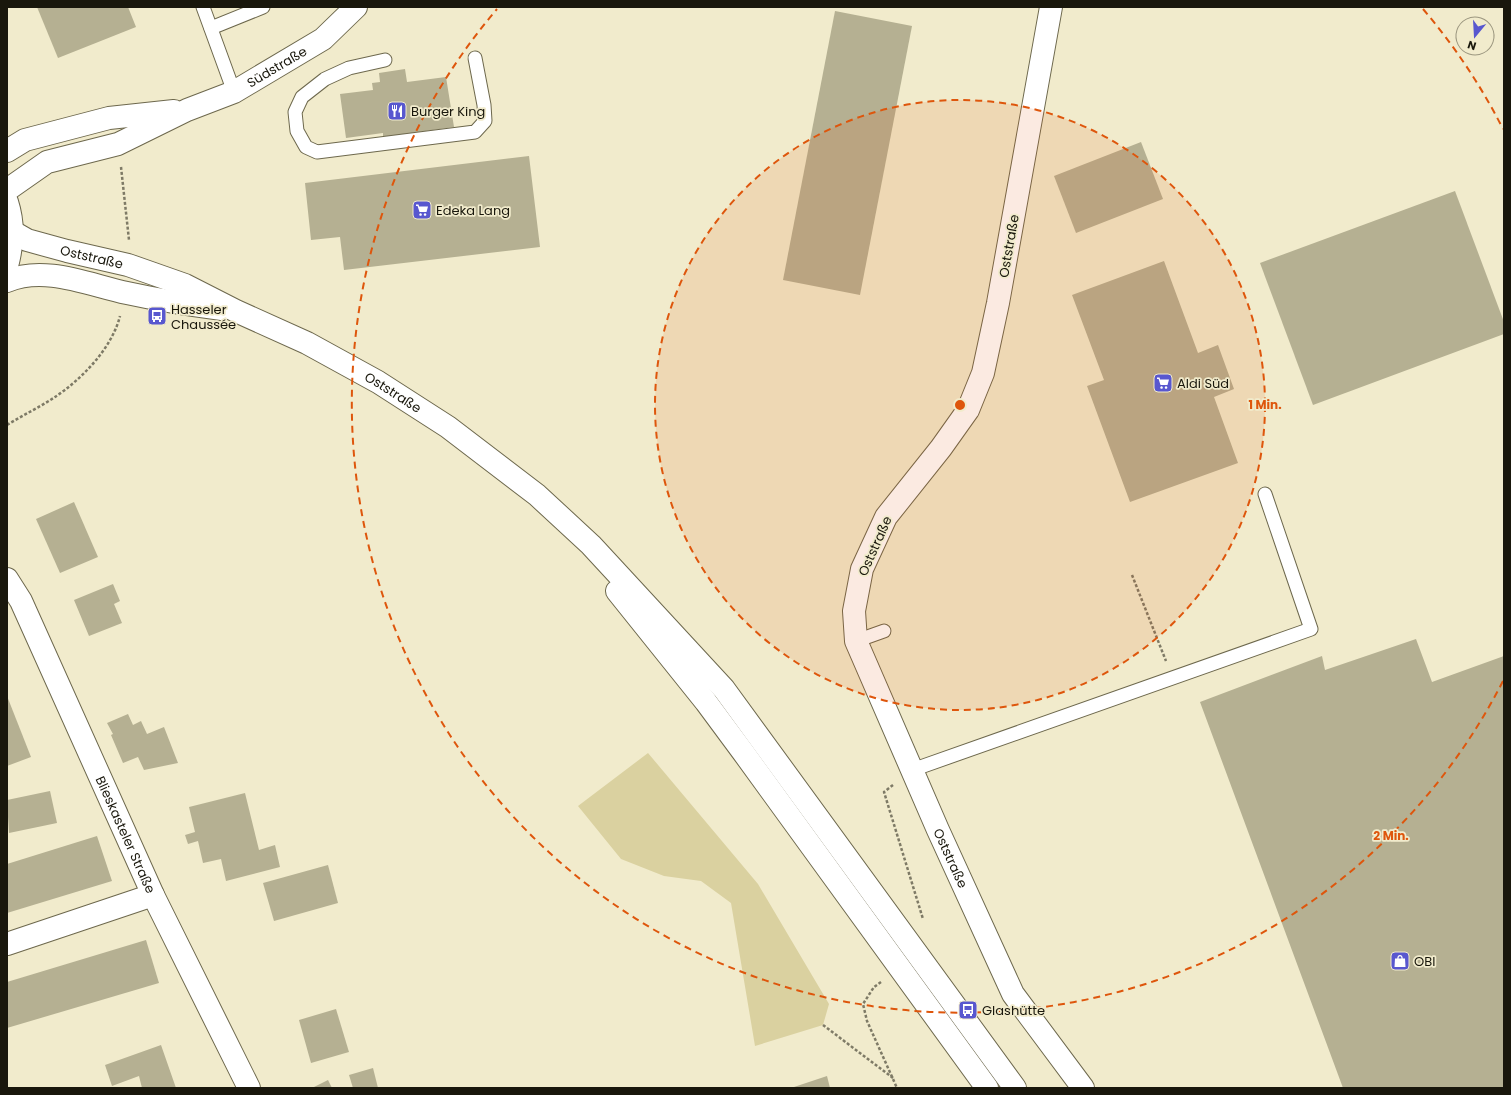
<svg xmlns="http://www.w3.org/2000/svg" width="1511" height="1095" font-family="Poppins,sans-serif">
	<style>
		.green { fill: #dad1a0 }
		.building { fill: #b5b092 }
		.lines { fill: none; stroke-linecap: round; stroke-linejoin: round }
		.lane-casing { stroke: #6d684d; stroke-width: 15 }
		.street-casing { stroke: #6d684d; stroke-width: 24 }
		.secondary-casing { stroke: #6d684d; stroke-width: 24 }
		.path { stroke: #7e7a66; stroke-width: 2.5; stroke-dasharray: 3 2; stroke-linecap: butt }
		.lane { stroke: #fff; stroke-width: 13 }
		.street { stroke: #fff; stroke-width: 22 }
		.secondary { stroke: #fff; stroke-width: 22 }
		.ring { fill: none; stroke: #de560c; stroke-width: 2; stroke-dasharray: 7 5 }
		.labels { text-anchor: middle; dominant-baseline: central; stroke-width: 3.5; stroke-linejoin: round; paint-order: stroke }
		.street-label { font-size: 13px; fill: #19170c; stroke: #f1ebcc }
		.poi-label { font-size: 13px; fill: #19170c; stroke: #f1ebcc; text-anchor: start }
		.centre { fill: #de560c; stroke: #f1ebcc; stroke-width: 2 }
		.ring-label { font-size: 12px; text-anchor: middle; font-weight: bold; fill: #de560c; stroke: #f1ebcc; stroke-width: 3.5; stroke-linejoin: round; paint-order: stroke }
	</style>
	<rect width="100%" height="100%" fill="#f1ebcc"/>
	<polygon class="green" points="648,753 758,884 829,1004 823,1025 755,1046 731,903 701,881 664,876 621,859 578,806"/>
	<g class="building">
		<polygon points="37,7 128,7 136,27 58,58"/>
		<polygon points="835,11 912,26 860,295 783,280"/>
		<polygon points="405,69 407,82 446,77 454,127 383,137 383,133 346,138 340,94 373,90 372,83 380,82 379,73"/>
		<polygon points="1141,142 1163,199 1076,233 1054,176"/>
		<polygon points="529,156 540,247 344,270 340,237 311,240 305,183"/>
		<polygon points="1455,191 1504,322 1504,334 1313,405 1260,263"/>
		<polygon points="1164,261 1198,353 1218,345 1234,389 1214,397 1238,463 1130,502 1087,386 1104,380 1072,295"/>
		<polygon points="74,502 98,557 60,573 36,519"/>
		<polygon points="113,584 120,601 114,604 122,623 89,636 74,600"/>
		<polygon points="1416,639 1432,682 1504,656 1504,1088 1343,1088 1200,702 1322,656 1325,670"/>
		<polygon points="7,696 31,757 7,766"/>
		<polygon points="128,714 133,725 141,721 147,734 164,727 178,763 144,770 138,757 123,763 111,735 113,734 107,723"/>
		<polygon points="50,791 57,823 9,833 7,800"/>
		<polygon points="245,793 259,850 275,845 280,867 226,881 221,859 203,863 198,841 188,844 185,835 195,832 189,807"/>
		<polygon points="97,836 112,881 7,913 7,864"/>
		<polygon points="328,865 338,903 274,921 263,883"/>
		<polygon points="146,940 159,983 7,1028 7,982"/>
		<polygon points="336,1009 349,1052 311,1063 299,1020"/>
		<polygon points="161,1045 176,1088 142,1088 139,1076 112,1086 105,1065"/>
		<polygon points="373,1068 378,1088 353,1088 349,1075"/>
		<polygon points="827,1076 830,1088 791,1088"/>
		<polygon points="328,1080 332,1088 312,1088"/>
	</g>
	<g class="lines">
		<defs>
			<g id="lane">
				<polyline points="203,7 234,92"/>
				<polyline points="211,28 263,7"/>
				<polyline points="385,60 349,68 325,79 302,97 295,112 297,131 306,147 317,152 475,132 485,121 484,105 475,58"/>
				<polyline points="856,641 884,631"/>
				<polyline points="912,770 1311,629 1265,494"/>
			</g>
			<g id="street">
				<path id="s1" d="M1051,7L998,303L983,373L968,410L941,448L886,517L862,569L854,611L856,641L938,830L1013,994L1083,1088"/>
				<path id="s2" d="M7,579L21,601L153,895L249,1088"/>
				<polyline points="7,944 153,895"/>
			</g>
			<g id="secondary">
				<polyline points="7,151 25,140 109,118 174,111"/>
				<path id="s3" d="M7,190L47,162L118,144L187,110L234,92L323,39L356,7"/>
				<path d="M7,202C14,224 13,243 7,266"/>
				<path id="s4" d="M13,232L27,240L67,251L128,265L185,285L236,311L307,343L378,382L448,427L537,495L591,545L724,689L1015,1088"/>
				<path d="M7,281C45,265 89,285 127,293C159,300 190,305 222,309"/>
				<polyline points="617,591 706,702 743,752 987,1088"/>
			</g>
		</defs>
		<use href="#lane" class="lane-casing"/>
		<use href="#street" class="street-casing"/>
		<use href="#secondary" class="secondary-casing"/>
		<g class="path">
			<polyline points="121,167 129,240"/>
			<path d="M7,425C23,415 40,407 55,397C82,379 112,348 120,316"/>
			<polyline points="1132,575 1166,661"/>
			<polyline points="893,785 884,792 923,919"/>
			<polyline points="881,982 874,987 863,1004 867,1021 897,1088"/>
			<polyline points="823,1025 893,1078"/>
		</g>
		<use href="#lane" class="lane"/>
		<use href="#street" class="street"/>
		<use href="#secondary" class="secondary"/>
	</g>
	<circle cx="960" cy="405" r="305" fill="#de560c" fill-opacity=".12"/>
	<g class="ring">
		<circle cx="960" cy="405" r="305"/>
		<path d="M1503 681A609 609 0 1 1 497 9M1423 9A609 609 0 0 1 1503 129"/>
	</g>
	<defs>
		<symbol id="restaurant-square" viewBox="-11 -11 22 22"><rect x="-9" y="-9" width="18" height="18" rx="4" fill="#5857cf" stroke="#f1ebcc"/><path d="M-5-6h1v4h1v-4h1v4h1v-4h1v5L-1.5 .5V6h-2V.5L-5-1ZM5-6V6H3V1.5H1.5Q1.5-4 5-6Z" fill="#fff"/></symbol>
		<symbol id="supermarket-square" viewBox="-11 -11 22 22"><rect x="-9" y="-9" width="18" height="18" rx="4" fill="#5857cf" stroke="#f1ebcc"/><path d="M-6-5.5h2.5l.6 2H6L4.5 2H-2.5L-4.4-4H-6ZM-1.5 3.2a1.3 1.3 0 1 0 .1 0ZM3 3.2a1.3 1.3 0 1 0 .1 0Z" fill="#fff"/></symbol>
		<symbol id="bus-square" viewBox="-11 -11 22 22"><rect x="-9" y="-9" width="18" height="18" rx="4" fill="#5857cf" stroke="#f1ebcc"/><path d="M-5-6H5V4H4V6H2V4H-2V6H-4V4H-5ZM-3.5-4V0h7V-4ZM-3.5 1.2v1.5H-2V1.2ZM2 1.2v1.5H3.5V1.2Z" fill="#fff"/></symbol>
		<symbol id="shop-square" viewBox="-11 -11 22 22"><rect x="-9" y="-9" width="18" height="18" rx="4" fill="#5857cf" stroke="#f1ebcc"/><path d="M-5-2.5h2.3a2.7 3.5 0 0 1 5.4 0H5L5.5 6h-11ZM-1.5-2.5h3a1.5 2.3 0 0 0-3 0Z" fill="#fff"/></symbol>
	</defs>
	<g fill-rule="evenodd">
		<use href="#restaurant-square" x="386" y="100" width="22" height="22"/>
		<use href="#supermarket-square" x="411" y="199" width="22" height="22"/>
		<use href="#bus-square" x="146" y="305" width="22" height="22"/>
		<use href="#supermarket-square" x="1152" y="372" width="22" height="22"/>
		<use href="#shop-square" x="1389" y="950" width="22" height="22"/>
		<use href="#bus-square" x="957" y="999" width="22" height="22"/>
	</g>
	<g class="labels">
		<g class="street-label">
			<text stroke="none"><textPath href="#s3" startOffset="299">Südstraße</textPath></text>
			<text transform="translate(1009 246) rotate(-80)">Oststraße</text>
			<text stroke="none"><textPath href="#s4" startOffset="83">Oststraße</textPath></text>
			<text stroke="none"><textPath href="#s4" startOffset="415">Oststraße</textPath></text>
			<text transform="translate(875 546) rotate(-66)">Oststraße</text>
			<text stroke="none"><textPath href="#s2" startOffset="282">Blieskasteler Straße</textPath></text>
			<text stroke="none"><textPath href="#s1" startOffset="914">Oststraße</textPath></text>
		</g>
		<g class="poi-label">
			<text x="411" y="111">Burger King</text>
			<text x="436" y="210">Edeka Lang</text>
			<text x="171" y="309">Hasseler<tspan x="171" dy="15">Chaussée</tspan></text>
			<text x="1177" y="383">Aldi Süd</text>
			<text x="1414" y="961">OBI</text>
			<text x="982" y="1010">Glashütte</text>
		</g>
	</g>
	<circle cx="960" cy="405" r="6" class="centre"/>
	<g class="ring-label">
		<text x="1265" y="409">1 Min.</text>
		<text x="1391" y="840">2 Min.</text>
	</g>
	<rect width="1511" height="1095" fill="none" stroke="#19170c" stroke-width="16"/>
	<g transform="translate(1475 36) rotate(198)"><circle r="19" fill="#f1ebcc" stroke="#9b967f"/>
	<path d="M0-3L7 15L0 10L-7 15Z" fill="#5857cf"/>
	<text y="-6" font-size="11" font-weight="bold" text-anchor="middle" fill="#19170c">N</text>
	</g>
</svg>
